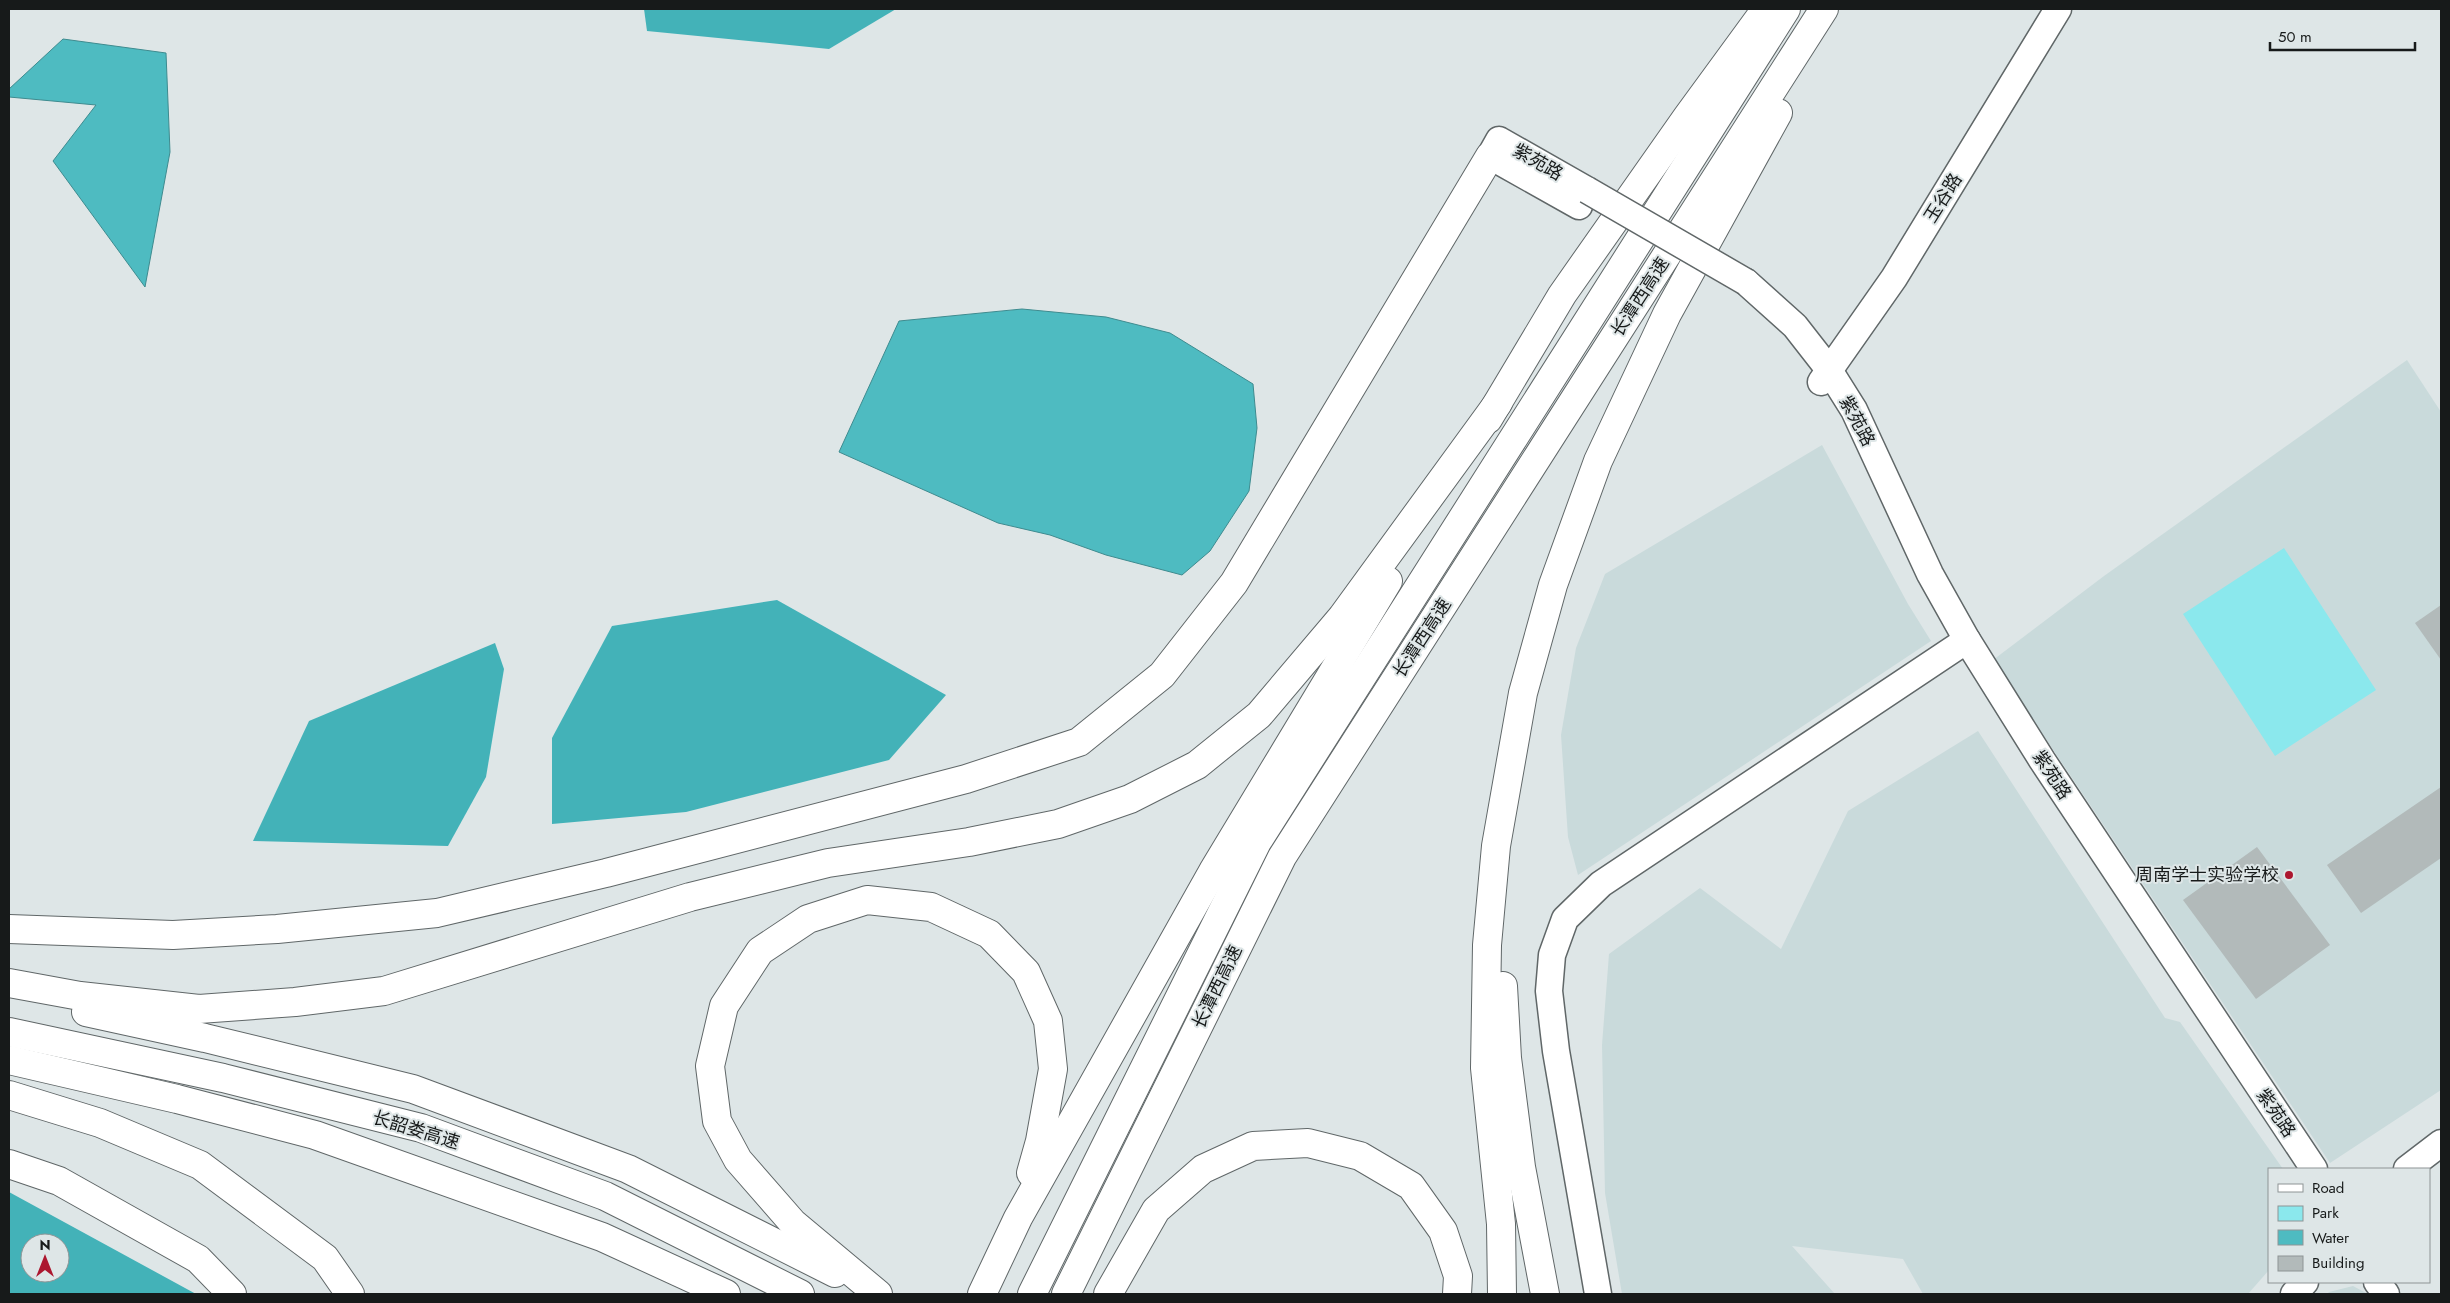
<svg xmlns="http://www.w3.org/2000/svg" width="2450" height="1303" font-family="Jost,'Noto Sans SC',sans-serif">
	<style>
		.built { fill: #c9dadb }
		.green { fill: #8be8ed }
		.forest { fill: #43b2b8; fill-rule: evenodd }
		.water { fill: #4ebbc1; stroke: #3e8b8f }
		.building { fill: #b2baba }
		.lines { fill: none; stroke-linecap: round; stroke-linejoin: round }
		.secondary-casing { stroke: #606768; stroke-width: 29 }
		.highway-casing { stroke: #606768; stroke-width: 30 }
		.secondary { stroke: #fff; stroke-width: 26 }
		.highway { stroke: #fff; stroke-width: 28 }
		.secondary-bridge-casing { stroke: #606768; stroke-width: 29; stroke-linecap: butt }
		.secondary-bridge { stroke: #fff; stroke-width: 26 }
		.poi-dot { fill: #ac172f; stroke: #dee6e7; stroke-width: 2 }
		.labels { text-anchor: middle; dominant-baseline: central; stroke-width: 4; stroke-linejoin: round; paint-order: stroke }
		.street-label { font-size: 18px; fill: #171a1a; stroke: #dee6e7 }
		.poi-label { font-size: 18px; fill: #171a1a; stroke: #dee6e7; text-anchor: end }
	</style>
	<rect width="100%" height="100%" fill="#dee6e7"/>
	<g class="built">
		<polygon points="2407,360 2441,412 2441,1090 2330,1163 1993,660 2104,576"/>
		<polygon points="1822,445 1908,604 1931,641 1578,875 1568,837 1561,735 1576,648 1605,574"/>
		<polygon points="1978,731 2165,1018 2180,1022 2283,1169 2269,1169 2269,1270 2248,1294 1923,1294 1903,1259 1792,1246 1835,1294 1622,1294 1605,1193 1602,1045 1609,954 1700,888 1781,949 1848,811"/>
		<polygon points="2353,1286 2368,1294 2327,1294 2329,1292"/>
	</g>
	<polygon class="green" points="2284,548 2376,690 2275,756 2183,614"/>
	<g class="forest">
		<polygon points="644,9 896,9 829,49 647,31"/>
		<polygon points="777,600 946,695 889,760 686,812 552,824 552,738 612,626"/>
		<polygon points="495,643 504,669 486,777 448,846 253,841 309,721"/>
		<path d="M9,1192L196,1294H9ZM30,1243H60V1273H30Z"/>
	</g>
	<g class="water">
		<polygon points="63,39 166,53 170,152 145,287 53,161 96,105 9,97 9,89"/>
		<polygon points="1022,309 1106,317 1170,333 1253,384 1257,428 1249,491 1210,551 1182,575 1106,555 1050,535 998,523 839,452 899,321"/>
	</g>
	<g class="building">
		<polygon points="2441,605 2441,660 2415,623"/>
		<polygon points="2441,787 2441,858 2361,913 2327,865"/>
		<polygon points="2257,847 2330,945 2256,999 2183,900"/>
	</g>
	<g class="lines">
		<defs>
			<g id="secondary">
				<polyline points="1579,206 1490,156 1499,140 1587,190"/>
				<polyline points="1746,282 1795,326 1827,367 1854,410 1930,574 1967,640 2042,760 2314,1169"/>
				<polyline points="1821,382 1894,278 2058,9"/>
				<polyline points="2407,1169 2441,1143"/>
				<polyline points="2377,1282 2386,1294"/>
				<polyline points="1598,1294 1556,1051 1549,991 1552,955 1565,919 1601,884 1967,640"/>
				<polyline points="2294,1294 2305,1282"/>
			</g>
			<g id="highway">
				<polyline points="1488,419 1562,295 1687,117 1766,9"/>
				<polyline points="9,929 173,935 277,929 437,913 606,873 966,779 1079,742 1162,675 1234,583 1490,156"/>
				<polyline points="9,983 80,996 199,1009 295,1002 384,991 690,897 828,863 969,842 1058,824 1130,799 1197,765 1259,715 1342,617 1498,403"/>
				<polyline points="1503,986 1507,1058 1521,1167 1545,1294"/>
				<polyline points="86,1012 205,1038 413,1089 628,1169 835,1273"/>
				<polyline points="9,1032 223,1078 421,1128 605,1196 800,1294"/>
				<polyline points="9,1060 177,1099 315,1135 602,1237 726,1294"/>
				<polyline points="9,1095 100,1123 200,1165 325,1258 350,1294"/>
				<polyline points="9,1164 59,1181 198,1259 232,1294"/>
				<polyline points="878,1294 793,1223 738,1160 717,1121 710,1066 724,1006 760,951 808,919 867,900 931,907 989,934 1026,972 1048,1021 1053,1069 1040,1141 1031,1173"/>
				<polyline points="982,1294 1018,1218 1213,871 1388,581"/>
				<polyline points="1032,1294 1257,842 1786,9"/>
				<polyline points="1066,1294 1282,857 1824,9"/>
				<polyline points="1108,1294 1156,1210 1203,1169 1253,1146 1308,1143 1360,1156 1411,1186 1443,1231 1458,1276 1457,1294"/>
				<polyline points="1502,1294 1501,1224 1485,1068 1487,945 1496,846 1523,693 1553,585 1598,461 1667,314 1778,113"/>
			</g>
		</defs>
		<use href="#secondary" class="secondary-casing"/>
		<use href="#highway" class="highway-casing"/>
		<use href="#secondary" class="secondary"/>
		<use href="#highway" class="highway"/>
		<defs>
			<polyline id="secondary-bridge" points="1587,190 1746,282"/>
		</defs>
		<use href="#secondary-bridge" class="secondary-bridge-casing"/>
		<use href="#secondary-bridge" class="secondary-bridge"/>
	</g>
	<circle class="poi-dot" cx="2289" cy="875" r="5"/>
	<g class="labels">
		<g class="street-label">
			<text transform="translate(1538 162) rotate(30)">紫苑路</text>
			<text transform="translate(1943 198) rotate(-58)">玉谷路</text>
			<text transform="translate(1640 297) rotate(-57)">长潭西高速</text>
			<text transform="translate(1857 421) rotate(62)">紫苑路</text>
			<text transform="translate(1422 638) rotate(-57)">长潭西高速</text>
			<text transform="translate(2052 775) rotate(57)">紫苑路</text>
			<text transform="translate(1217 987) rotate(-64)">长潭西高速</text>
			<text transform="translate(2276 1113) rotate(56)">紫苑路</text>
			<text transform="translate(416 1130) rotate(17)">长韶娄高速</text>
		</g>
		<g class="poi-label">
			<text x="2279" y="875">周南学士实验学校</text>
		</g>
	</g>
	<rect width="2450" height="1303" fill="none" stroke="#171a1a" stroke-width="20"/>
	<rect x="2268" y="1168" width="162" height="115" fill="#dee6e7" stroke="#8e9495"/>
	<rect x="2278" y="1184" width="25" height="8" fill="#ffffff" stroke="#8e9495"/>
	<text x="2312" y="1193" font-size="15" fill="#171a1a">Road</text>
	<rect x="2278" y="1206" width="25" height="15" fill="#8be8ed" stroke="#8e9495"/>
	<text x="2312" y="1218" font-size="15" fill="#171a1a">Park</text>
	<rect x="2278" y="1230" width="25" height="15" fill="#4ebbc1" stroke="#8e9495"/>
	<text x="2312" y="1243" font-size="15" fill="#171a1a">Water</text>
	<rect x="2278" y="1256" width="25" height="15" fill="#b2baba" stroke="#8e9495"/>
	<text x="2312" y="1268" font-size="15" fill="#171a1a">Building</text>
	<g transform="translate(45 1258)"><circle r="24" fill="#dee6e7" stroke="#8e9495"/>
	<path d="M0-4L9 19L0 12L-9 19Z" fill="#ac172f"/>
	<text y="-8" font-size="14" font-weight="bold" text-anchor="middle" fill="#171a1a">N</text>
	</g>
	<path d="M2270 42v8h145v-8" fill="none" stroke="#171a1a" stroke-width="2.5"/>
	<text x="2278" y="42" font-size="15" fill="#171a1a" stroke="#dee6e7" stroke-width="4" paint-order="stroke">50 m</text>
</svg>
